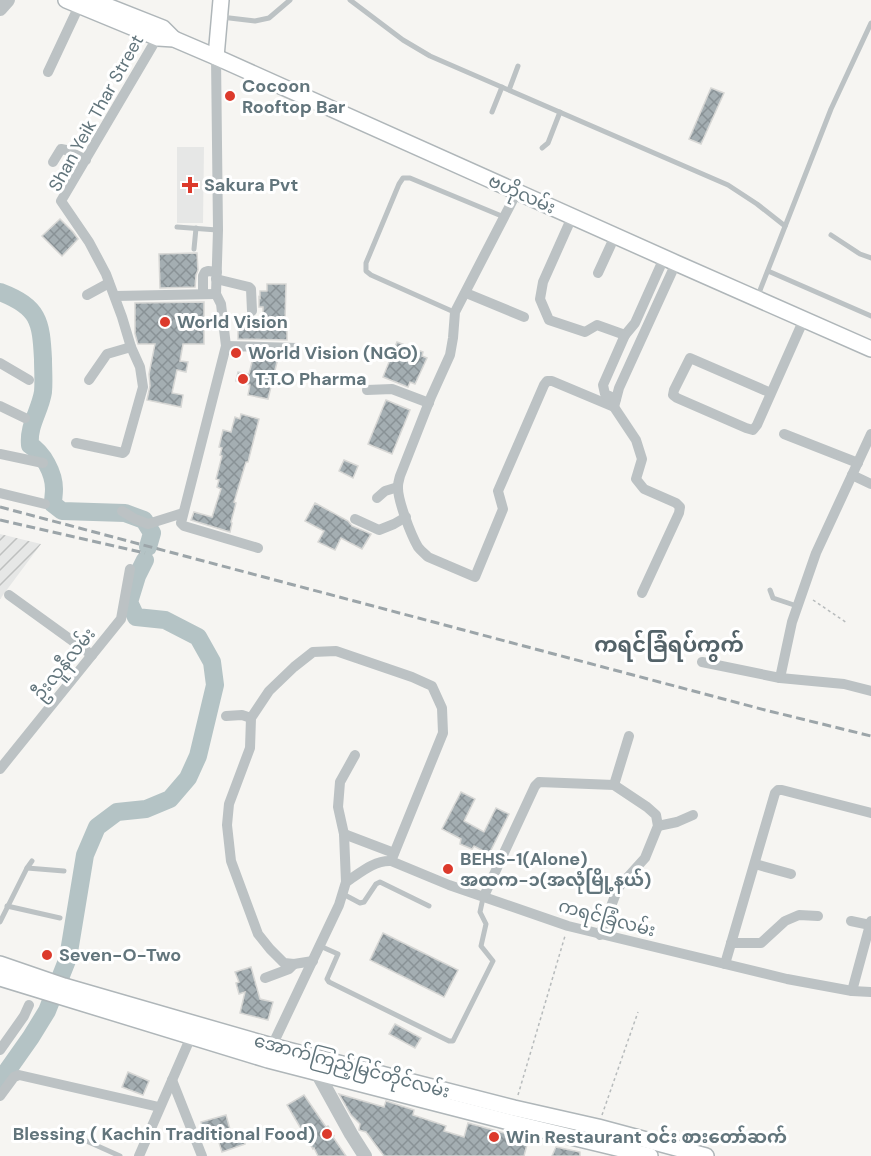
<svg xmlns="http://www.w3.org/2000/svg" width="871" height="1156" font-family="'DM Sans','Noto Sans Myanmar',sans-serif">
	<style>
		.built { fill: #e6e7e6 }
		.industrial { fill: url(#industrial-furrows) }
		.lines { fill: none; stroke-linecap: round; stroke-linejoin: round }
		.river { stroke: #b4c3c5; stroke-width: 18 }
		.building { fill: url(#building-cross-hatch); stroke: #d7d7d5; stroke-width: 1.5 }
		.secondary-casing { stroke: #afb6b9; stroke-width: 18 }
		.path { stroke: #b7bbbc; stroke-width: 1.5; stroke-dasharray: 3 3; stroke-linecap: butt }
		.service { stroke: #bcc2c4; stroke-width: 5 }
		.minor { stroke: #bcc2c4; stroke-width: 10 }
		.tertiary { stroke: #bcc2c4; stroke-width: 14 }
		.secondary { stroke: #fff; stroke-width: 15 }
		.rail { stroke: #9ca5a9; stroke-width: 3; stroke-dasharray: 9 4.5; stroke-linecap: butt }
		.poi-dot { fill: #dc3a2c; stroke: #fff; stroke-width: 2 }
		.labels { text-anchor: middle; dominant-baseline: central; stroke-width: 6; stroke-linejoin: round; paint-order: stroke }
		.poi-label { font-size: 18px; font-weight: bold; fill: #62757c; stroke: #fff; text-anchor: start }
		.street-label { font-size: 18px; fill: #62757c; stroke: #fff }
		.quarter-label { font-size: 21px; font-weight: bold; fill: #536268; stroke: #fff }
	</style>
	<defs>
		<pattern id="industrial-furrows" width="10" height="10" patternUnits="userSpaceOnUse" patternTransform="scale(1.5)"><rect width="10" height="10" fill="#e6e7e6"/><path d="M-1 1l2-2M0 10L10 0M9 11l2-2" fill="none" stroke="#bec0bf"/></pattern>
		<pattern id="building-cross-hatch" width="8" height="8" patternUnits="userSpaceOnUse" patternTransform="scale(1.5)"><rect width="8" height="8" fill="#a4aeb2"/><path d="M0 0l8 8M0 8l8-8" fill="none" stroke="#899296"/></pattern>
	</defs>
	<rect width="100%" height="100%" fill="#f6f5f2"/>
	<polygon class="built" points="177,147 204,147 203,223 177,223"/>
	<polygon class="industrial" points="0,534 41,544 0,599"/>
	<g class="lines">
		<g class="river">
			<path d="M0,292C39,307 41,321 43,359C43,370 44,381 43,392C40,411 28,425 30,445C43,453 54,473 54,489C54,494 53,499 53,504L62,511L125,513L144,520L152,533L148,547"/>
			<polyline points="0,1081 31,1037 47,1011 68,958 85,855 97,827 117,812 146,809 170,799 188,778 198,756 215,685 212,662 198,637 165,620 136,617 129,602 137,576 145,560"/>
		</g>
	</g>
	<g class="building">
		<polygon points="711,88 724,93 701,144 689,139"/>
		<polygon points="60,219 73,232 78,239 62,256 42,236"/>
		<polygon points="197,253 198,270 196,275 195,287 160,288 159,254"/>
		<polygon points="267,284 286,284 285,321 287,321 287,340 238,339 238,325 263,326 263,307 259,307 259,297 260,298 260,291 267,291"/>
		<polygon points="204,302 204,344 183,344 180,361 188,362 186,372 177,370 172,393 183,395 181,407 147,400 150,386 149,374 155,344 138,344 135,334 135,303"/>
		<polygon points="397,342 423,352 422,356 427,358 415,384 410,382 408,387 383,377"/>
		<polygon points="254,354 263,355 278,358 268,399 248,395 250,385 236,381 238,372 249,374"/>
		<polygon points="386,400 410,410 392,454 368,444"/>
		<polygon points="241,414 259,419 248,462 246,462 234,502 236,503 231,522 232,523 230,532 191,520 194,512 212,517 221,489 217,487 219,480 216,479 222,456 220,455 222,448 219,447 223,430 231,432 235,417 240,419"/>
		<polygon points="344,460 358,466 353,478 339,471"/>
		<polygon points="315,503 348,521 352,526 371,534 362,549 341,538 335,550 318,542 324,531 305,521"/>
		<polygon points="461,792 475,799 464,821 484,832 496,808 509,814 489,854 474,846 472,849 460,844 461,839 442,829"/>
		<polygon points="383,933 458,970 444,997 370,960"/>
		<polygon points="251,967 260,999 273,1002 268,1020 240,1013 245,992 239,994 236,983 239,982 235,972"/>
		<polygon points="395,1024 421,1038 415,1048 389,1034"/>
		<polygon points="128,1072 149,1081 143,1095 122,1087"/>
		<polygon points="339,1094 384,1107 386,1101 414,1110 413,1115 446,1126 444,1131 464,1137 468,1123 504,1133 529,1137 524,1156 384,1156 366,1132 359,1130 360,1124 351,1115"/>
		<polygon points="304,1095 326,1127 328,1126 334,1136 333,1137 346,1156 318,1156 314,1148 313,1149 287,1105"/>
		<polygon points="226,1115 231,1133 240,1129 245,1144 222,1152 215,1130 204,1134 201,1122"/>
		<polygon points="556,1147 580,1152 580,1156 552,1156"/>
	</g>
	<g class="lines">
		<defs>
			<g id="secondary">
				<polyline points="66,0 158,38 174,39 216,57 676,263 871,349"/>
				<polyline points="92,0 163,28 174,39"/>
				<polyline points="216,57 221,0"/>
				<polyline points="0,964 64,986 272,1046 514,1108 598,1127 706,1156"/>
				<polyline points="0,978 268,1060 509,1122 650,1156"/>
			</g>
		</defs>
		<use href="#secondary" class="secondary-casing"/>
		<g class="path">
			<polyline points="813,600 847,623"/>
			<polyline points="518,1095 565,936"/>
			<polyline points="602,1115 638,1012"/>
		</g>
		<g class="service">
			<polyline points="350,0 403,40 430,56 728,185 757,204 785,226"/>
			<polyline points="221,17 255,21 269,18 290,0"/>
			<polyline points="509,90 518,66"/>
			<polyline points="492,112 502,87"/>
			<polyline points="542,148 548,143 560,112"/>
			<polyline points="177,227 217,230"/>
			<polyline points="831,235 860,254 871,258"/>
			<polyline points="194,249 196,228"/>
			<polyline points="768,271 871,316"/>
			<polyline points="757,298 831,109 871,23"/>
			<polyline points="454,312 371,275 366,271 366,263 399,184 403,178 410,178 504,217"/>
			<polyline points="770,590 773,598 797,606"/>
			<polyline points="27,868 64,871"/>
			<polyline points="343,894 360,903 364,902 376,884 380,882 429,906"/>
			<polyline points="7,906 60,918"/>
			<polyline points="0,922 27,868 32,861"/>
			<polyline points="320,946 338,954 327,979 329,982 449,1041 453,1041 493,961 481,946 486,924 480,912 483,898"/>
			<polyline points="82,1139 120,1156"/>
		</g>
		<g class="minor">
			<polyline points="216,57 218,230 216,294 221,304 226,346 181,523 184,526 258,548"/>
			<polyline points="48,72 79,6"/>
			<polyline points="53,162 61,149 66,150 86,160"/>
			<path d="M517,192L455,312L453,338L450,355L431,397L400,476C399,480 398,483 398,486C397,499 411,535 418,547C421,551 425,554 428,557L475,577L503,509L498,491L544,385L547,381H552L614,407L636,440L642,459L636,479L644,489L676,503L680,507L679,513L642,593"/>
			<polyline points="572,217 543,282 540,299 549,320 585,332 597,325 625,335 635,323 664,258"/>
			<polyline points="598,273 615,236"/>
			<polyline points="216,279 249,287 251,289 252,311"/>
			<polyline points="203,293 203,276 205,272 208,271 217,272"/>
			<polyline points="466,293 524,317"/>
			<polyline points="87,295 109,283"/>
			<polyline points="115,296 216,294"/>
			<polyline points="226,346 297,348"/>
			<polyline points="0,363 29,380"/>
			<polyline points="89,380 107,354 131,347"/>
			<polyline points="367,390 392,389 429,403"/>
			<polyline points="771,393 690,358 674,390 673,395 677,398 746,428 753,430 757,425 804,319"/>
			<polyline points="616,399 605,394 603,385 625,335"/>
			<polyline points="0,406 25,418"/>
			<polyline points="614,407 619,388 676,263"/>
			<polyline points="784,434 858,463"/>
			<polyline points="76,443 123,453 125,451 143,387 140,367 131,347 122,317 106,274 89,242 61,201 160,33"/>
			<polyline points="0,454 43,463"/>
			<polyline points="852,475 871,484"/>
			<polyline points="0,493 45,504"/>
			<polyline points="377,498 385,491 398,487"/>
			<polyline points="122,511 135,519 148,524 183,513"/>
			<polyline points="355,519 379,530 394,524 406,517"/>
			<polyline points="9,595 92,655"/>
			<polyline points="702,662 780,678 844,684 871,691"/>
			<polyline points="780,678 792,622 816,553 871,434"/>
			<polyline points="226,716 242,715 251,718"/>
			<polyline points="0,769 121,619 130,569"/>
			<polyline points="614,785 629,736"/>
			<polyline points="658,826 677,822 693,815"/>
			<polyline points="344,834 394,853"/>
			<polyline points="755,864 791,874"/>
			<path d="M346,882C360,873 374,860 391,861L449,885L568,926L787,979L852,991L871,992"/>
			<polyline points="484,896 535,786 539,782 614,785 647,807 656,815 658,826 645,858 618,888 600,935"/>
			<polyline points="851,921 870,925"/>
			<polyline points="731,943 761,943 785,921 799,915 818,916"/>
			<polyline points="313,961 294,964 284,963 270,949 258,934 231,861 227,825 229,804 250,748 251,718 269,691 294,667 313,652 336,651 412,677 432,686 442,708 443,733 391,861"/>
			<polyline points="725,964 775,793 778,790 782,790 871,813"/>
			<polyline points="265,978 289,969 294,964"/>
			<polyline points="852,991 871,921"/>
			<polyline points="272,1046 339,905 346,882 344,834 338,807 340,782 355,755"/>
			<polyline points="0,1050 24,1016 29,1005"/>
			<polyline points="172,1080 202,1156"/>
			<polyline points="0,1096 14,1077 19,1075 159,1107"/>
			<polyline points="139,1156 193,1032"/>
		</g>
		<g class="tertiary">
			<polyline points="0,9 8,0"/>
			<polyline points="314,1067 351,1134 365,1156"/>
		</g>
		<use href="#secondary" class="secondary"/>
		<g class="rail">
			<polyline points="0,507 765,710 871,736"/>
			<polyline points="0,520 145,553"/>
		</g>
	</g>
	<g class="poi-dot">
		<circle cx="230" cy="96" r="6"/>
		<path d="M187 176h6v6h6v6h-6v6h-6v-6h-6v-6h6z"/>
		<circle cx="165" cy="322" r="6"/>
		<circle cx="236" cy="353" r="6"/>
		<circle cx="243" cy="379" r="6"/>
		<circle cx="448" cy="869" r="6"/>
		<circle cx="47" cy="955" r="6"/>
		<circle cx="327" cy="1134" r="6"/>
		<circle cx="494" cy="1137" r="6"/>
	</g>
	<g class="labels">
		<g class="poi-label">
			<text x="242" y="86">Cocoon<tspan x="242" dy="21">Rooftop Bar</tspan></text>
			<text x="204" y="185">Sakura Pvt</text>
			<text x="177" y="322">World Vision</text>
			<text x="248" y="353">World Vision (NGO)</text>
			<text x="255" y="379">T.T.O Pharma</text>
			<text x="460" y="859">BEHS-1(Alone)<tspan x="460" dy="21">အထက-၁(အလုံမြို့နယ်)</tspan></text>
			<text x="59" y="955">Seven-O-Two</text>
			<text x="315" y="1134" text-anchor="end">Blessing ( Kachin Traditional Food)</text>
			<text x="506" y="1137">Win Restaurant ဝင်း စားတော်ဆက်</text>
		</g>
		<g class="street-label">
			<text transform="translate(96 113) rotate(-61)">Shan Yeik Thar Street</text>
			<text transform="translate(522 194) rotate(24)">ဗဟိုလမ်း</text>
			<text transform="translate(64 664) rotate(-51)">ဦးလူနီလမ်း</text>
			<text transform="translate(607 918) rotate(15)">ကရင်ခြံလမ်း</text>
			<text transform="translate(352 1066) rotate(15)">အောက်ကြည့်မြင်တိုင်လမ်း</text>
		</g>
		<g class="quarter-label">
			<text x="669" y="645">ကရင်ခြံရပ်ကွက်</text>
		</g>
	</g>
</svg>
